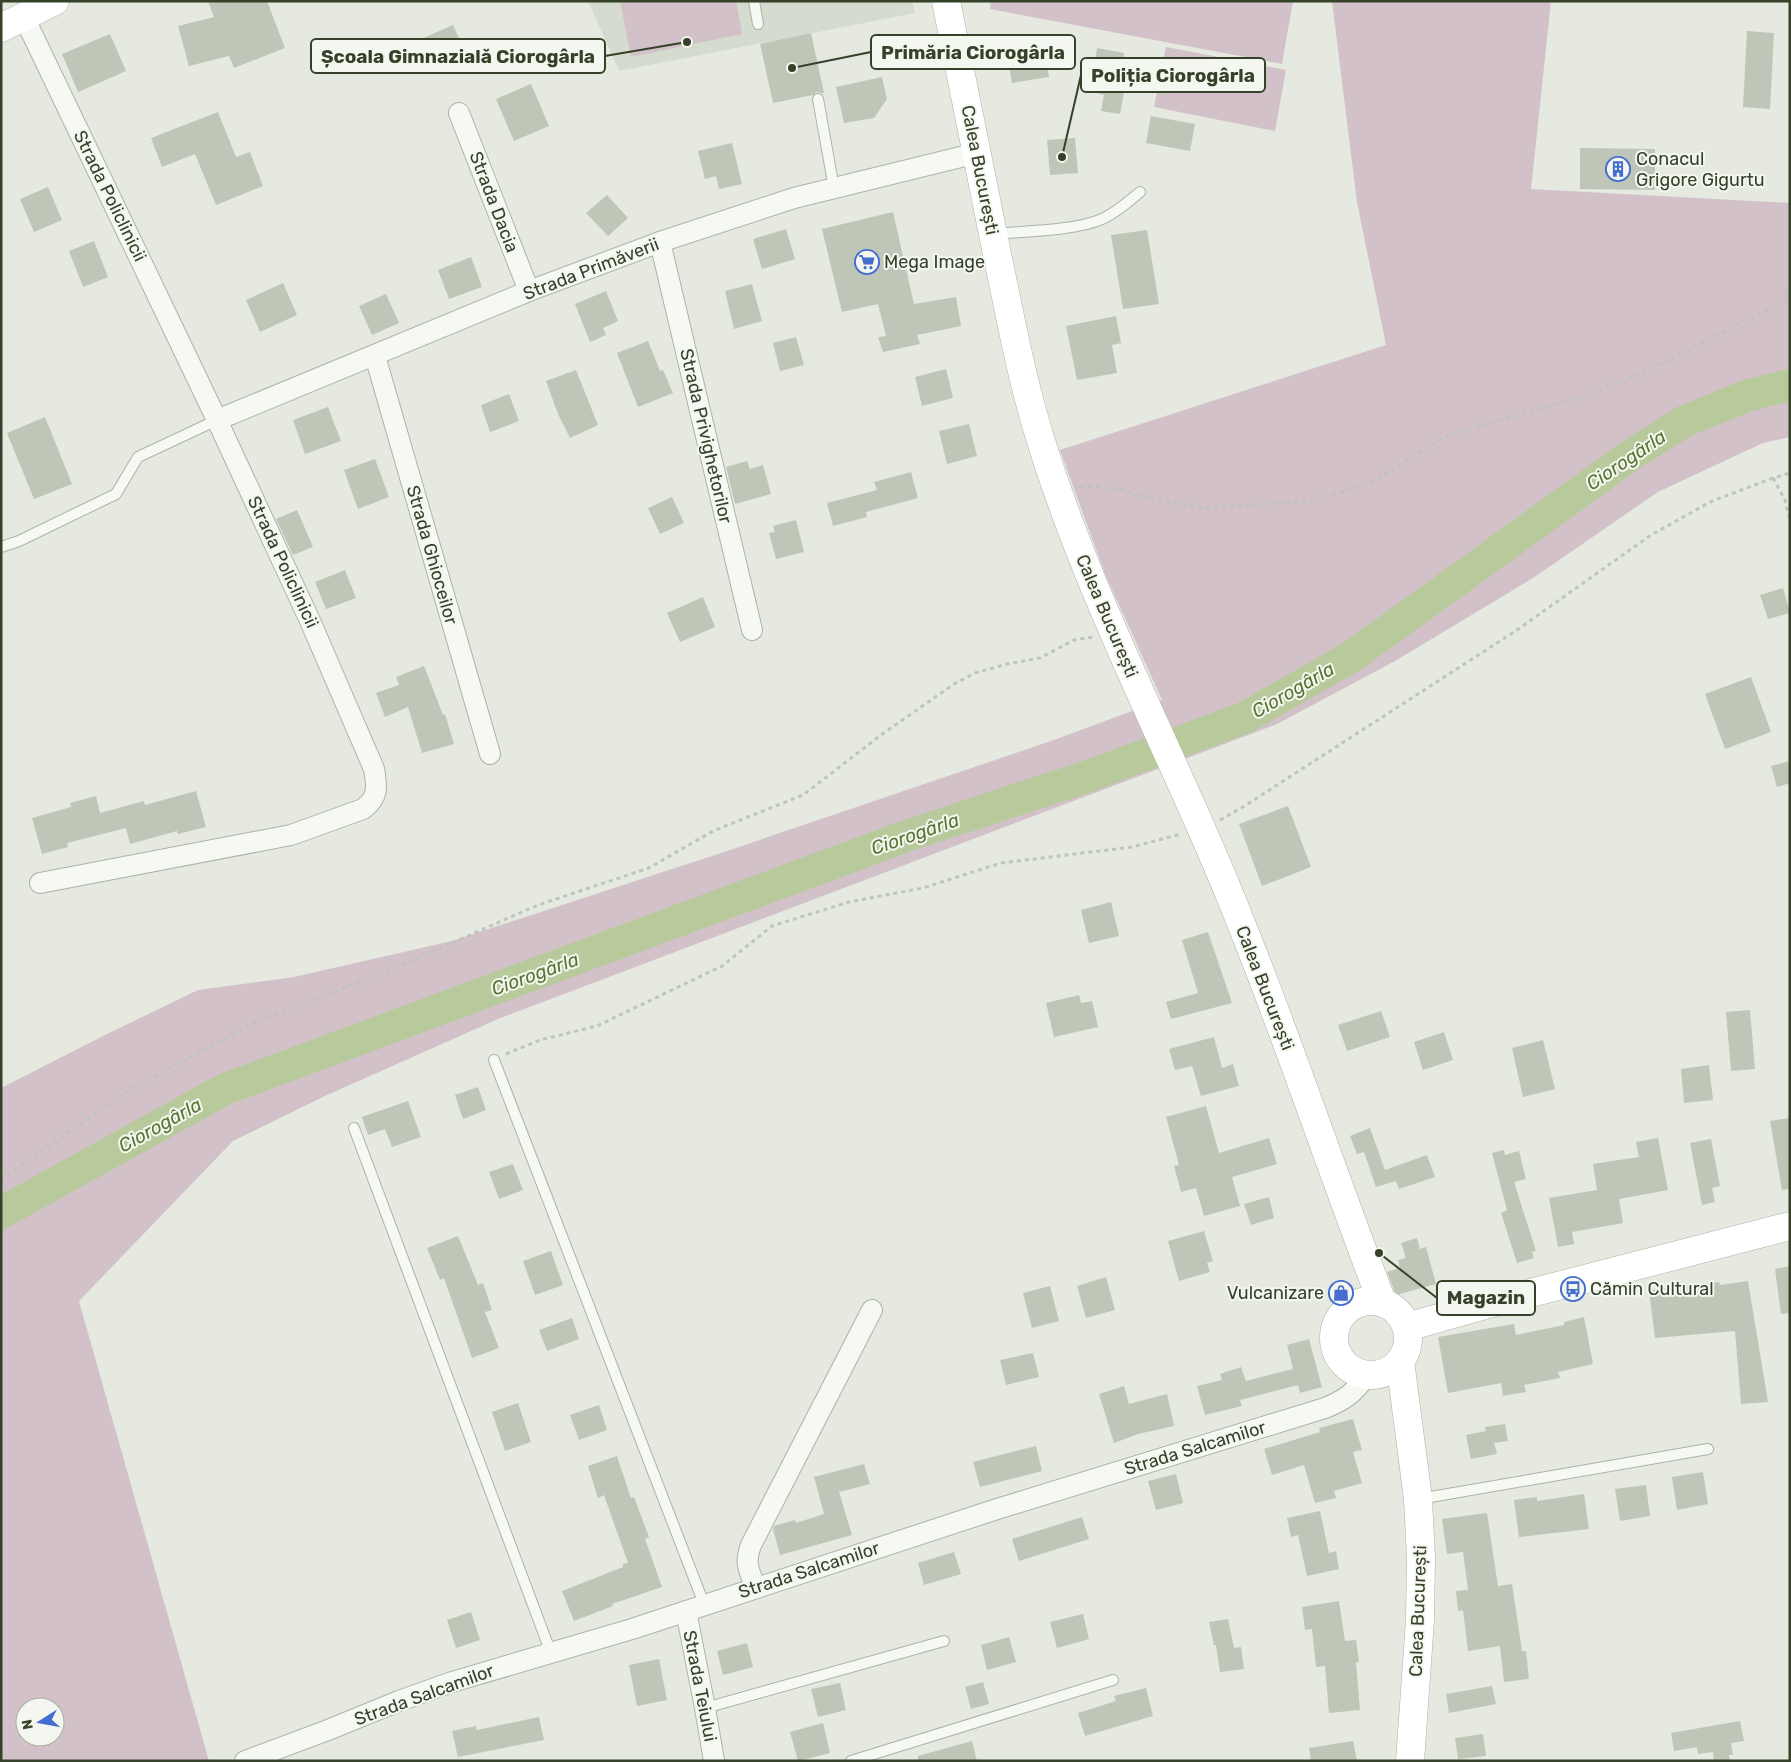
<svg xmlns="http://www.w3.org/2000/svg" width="1791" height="1762" font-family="Rubik,sans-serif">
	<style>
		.built { fill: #d5dbce }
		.green { fill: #d3c1c9; fill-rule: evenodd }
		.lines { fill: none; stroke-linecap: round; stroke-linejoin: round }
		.river { stroke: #b8ca9b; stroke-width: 32 }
		.building { fill: #bfc6b8 }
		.service-casing { stroke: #adb3a5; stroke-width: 12 }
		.minor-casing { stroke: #adb3a5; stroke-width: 22 }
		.secondary-casing { stroke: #adb3a5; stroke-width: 29 }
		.path { stroke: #bfc5ba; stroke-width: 3; stroke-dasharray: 4 4; stroke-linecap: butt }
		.service { stroke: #f5f8f3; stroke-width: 10 }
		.minor { stroke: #f5f8f3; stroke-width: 20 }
		.secondary { stroke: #fff; stroke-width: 28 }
		.labels { text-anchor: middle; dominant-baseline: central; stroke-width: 4; stroke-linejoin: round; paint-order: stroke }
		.poi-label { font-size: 18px; fill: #354129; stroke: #f4f7f0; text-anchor: start }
		.street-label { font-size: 18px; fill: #354129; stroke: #f4f7f0 }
		.water-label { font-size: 19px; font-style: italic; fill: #5a7532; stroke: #f4f7f0 }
		.leader { fill: none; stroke: #354129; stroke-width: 2 }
		.callout-dot { fill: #354129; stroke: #f4f7f0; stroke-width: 2 }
		.callout { fill: #f4f7f0; stroke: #354129; stroke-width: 2 }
		.callout-label { font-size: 19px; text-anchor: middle; font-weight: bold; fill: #354129 }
	</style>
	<rect width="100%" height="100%" fill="#e5e9e0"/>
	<polygon class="built" points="588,1 912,1 915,13 619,71"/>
	<g class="green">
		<polygon points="620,1 736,1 742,34 631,57"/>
		<polygon points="991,1 1293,1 1282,64 990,9"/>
		<path d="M1332,1H1551L1531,189L1790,203V437L1763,443L1658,492L1533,578L1395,661L1277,724L498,1019L325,1096L233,1141L79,1301L209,1761H1V1088L105,1035L198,990L294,977L452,941L727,851L1051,741L1162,700L1105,574L1060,450L1386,345L1357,202ZM25,1707H55V1737H25Z"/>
		<polygon points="1166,47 1286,70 1275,131 1154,107"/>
	</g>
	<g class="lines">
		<polyline class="river" points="1,1213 225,1089 909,835 1083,778 1244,718 1351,657 1628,457 1683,422 1746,396 1790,385"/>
	</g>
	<g class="building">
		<polygon points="208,1 267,1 285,48 234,68 229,56 189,66 178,26 214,17"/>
		<polygon points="453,25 466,54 423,73 410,44"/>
		<polygon points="1747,31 1774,33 1770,109 1743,107"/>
		<polygon points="811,33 824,93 816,92 813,95 773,103 760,44"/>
		<polygon points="110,34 126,71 78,92 62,54"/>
		<polygon points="1043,42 1049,77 1012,83 1006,48"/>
		<polygon points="1097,48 1124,53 1117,91 1124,92 1120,114 1101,111 1104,95 1099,94 1105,64 1095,62"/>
		<polygon points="882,77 887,99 874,118 844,123 836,87"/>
		<polygon points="531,84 549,126 514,141 496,99"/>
		<polygon points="218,112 236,157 250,152 263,186 216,205 195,154 162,167 151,138"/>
		<polygon points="1151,116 1195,124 1190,151 1146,143"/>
		<polygon points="1075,138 1078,173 1050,175 1047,140"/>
		<polygon points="732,143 742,184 719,189 716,176 705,179 698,151"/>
		<polygon points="1580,148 1655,149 1655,190 1580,189"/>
		<polygon points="48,187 62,220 34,232 20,199"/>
		<polygon points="607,195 628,218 608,236 586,213"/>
		<polygon points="893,212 914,304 956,297 961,326 917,335 920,344 883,352 878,337 886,336 878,304 842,312 822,229"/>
		<polygon points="786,229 795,259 762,269 753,239"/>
		<polygon points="1147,230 1159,304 1123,309 1111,235"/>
		<polygon points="94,241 108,277 83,287 69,251"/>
		<polygon points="471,257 482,287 449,299 438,270"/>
		<polygon points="283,283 297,315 260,332 246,300"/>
		<polygon points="752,284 762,321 734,329 725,291"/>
		<polygon points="606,291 618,321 603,328 606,335 590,342 575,304"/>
		<polygon points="386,294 399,323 372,335 359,306"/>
		<polygon points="1116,316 1121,343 1112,345 1117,373 1077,380 1066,326"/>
		<polygon points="796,337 804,365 780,371 773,343"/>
		<polygon points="648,341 660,371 663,370 673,393 638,407 617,353"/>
		<polygon points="946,369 953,398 922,406 915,377"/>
		<polygon points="576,370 598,425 570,438 558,414 546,381"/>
		<polygon points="509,394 519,421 490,432 481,405"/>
		<polygon points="328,407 341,441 305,454 293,420"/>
		<polygon points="45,417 72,484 34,499 7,433"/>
		<polygon points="969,424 977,456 947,464 939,431"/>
		<polygon points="375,459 389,497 358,509 344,470"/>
		<polygon points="747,461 750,469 763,465 771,494 735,504 726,467"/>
		<polygon points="911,472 918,498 866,512 867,517 833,526 827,503 877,490 874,482"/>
		<polygon points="672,497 684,523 660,534 648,508"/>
		<polygon points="297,510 313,547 293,555 276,519"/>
		<polygon points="796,520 804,552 776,559 769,533 775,532 773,526"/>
		<polygon points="345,570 356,598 326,609 315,582"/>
		<polygon points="1783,588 1790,613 1768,619 1760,595"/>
		<polygon points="703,597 715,627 680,642 667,613"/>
		<polygon points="424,666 443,715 445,714 454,744 422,753 408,707 385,717 376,693 399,685 396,677"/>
		<polygon points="1751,677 1771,732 1725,749 1705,694"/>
		<polygon points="1790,761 1790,783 1777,787 1771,766"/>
		<polygon points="196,791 206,827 178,834 177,831 130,844 126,828 67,843 68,847 42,854 32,818 71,807 70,803 96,796 100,813 144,801 145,805"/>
		<polygon points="1288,806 1311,867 1262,886 1239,824"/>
		<polygon points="1111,902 1119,936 1089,943 1081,910"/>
		<polygon points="1208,932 1232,1003 1171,1019 1166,1002 1198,993 1182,940"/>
		<polygon points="1079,995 1081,1003 1092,1001 1098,1027 1054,1037 1046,1003"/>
		<polygon points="1750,1010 1755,1069 1731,1071 1726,1012"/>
		<polygon points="1381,1011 1390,1037 1347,1051 1338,1025"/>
		<polygon points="1444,1032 1453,1060 1423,1070 1414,1042"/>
		<polygon points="1214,1037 1222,1068 1233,1064 1239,1086 1201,1096 1192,1066 1175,1070 1169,1049"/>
		<polygon points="1543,1040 1555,1089 1523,1097 1512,1048"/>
		<polygon points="1709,1065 1713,1100 1684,1103 1681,1069"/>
		<polygon points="478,1087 486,1110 463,1119 455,1095"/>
		<polygon points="408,1101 421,1137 392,1147 385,1129 368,1135 362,1117"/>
		<polygon points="1206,1106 1219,1153 1269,1138 1277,1164 1232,1177 1240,1206 1204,1216 1196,1188 1181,1192 1174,1166 1179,1165 1166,1117"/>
		<polygon points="1790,1118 1790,1189 1782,1190 1770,1121"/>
		<polygon points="1370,1128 1385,1170 1427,1155 1435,1177 1399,1189 1396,1181 1376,1187 1364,1152 1357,1154 1350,1136"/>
		<polygon points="1658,1138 1668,1190 1619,1199 1623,1223 1572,1232 1574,1244 1558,1247 1549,1198 1597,1190 1593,1164 1639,1157 1636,1142"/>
		<polygon points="1711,1139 1720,1186 1712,1188 1715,1202 1702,1205 1690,1143"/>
		<polygon points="1504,1150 1505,1155 1519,1151 1526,1179 1514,1182 1536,1251 1532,1252 1534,1258 1517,1263 1501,1213 1507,1210 1492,1153"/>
		<polygon points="513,1164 523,1190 499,1199 489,1172"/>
		<polygon points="1269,1197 1274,1218 1251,1225 1244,1204"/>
		<polygon points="1204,1231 1213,1261 1207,1263 1210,1272 1179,1281 1168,1241"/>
		<polygon points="458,1236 478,1285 483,1283 492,1310 485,1312 499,1348 472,1358 444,1278 440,1280 427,1248"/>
		<polygon points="1417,1238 1420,1249 1426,1247 1436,1284 1396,1295 1387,1272 1400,1268 1398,1260 1406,1258 1401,1243"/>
		<polygon points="551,1251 563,1285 535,1295 523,1261"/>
		<polygon points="1790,1266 1790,1313 1781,1314 1775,1269"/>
		<polygon points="1106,1277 1115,1310 1086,1318 1077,1286"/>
		<polygon points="1748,1281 1768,1402 1741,1404 1735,1331 1655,1338 1649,1290 1719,1282 1720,1285"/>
		<polygon points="1050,1286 1059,1321 1032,1328 1023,1293"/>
		<polygon points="1584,1317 1593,1364 1558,1372 1560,1378 1524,1385 1526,1392 1503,1396 1501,1383 1448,1393 1438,1337 1514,1324 1516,1335 1564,1325 1564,1322"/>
		<polygon points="572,1318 579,1339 547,1351 539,1330"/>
		<polygon points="1309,1339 1322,1387 1300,1393 1298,1385 1240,1400 1242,1406 1205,1415 1197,1386 1222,1380 1220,1374 1241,1367 1246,1381 1293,1369 1287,1345"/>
		<polygon points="1033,1353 1039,1377 1006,1385 1000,1360"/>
		<polygon points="1124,1386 1129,1404 1167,1394 1174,1426 1138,1434 1114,1443 1099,1394"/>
		<polygon points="518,1403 531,1442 505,1451 492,1412"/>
		<polygon points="599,1405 607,1430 579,1440 570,1415"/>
		<polygon points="1353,1419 1362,1450 1353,1452 1362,1483 1334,1491 1336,1498 1315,1503 1304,1465 1272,1475 1264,1449 1320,1432 1319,1428"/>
		<polygon points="1505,1424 1508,1441 1494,1443 1497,1454 1471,1459 1466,1435 1486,1431 1485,1427"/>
		<polygon points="1036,1446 1042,1471 980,1487 973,1462"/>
		<polygon points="617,1456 631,1498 634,1497 649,1537 645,1539 662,1587 612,1604 613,1606 574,1621 562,1591 623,1567 623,1564 628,1563 604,1495 598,1498 588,1466"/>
		<polygon points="864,1464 870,1484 839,1492 852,1535 780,1555 773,1529 774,1526 795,1520 796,1523 824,1514 814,1477"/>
		<polygon points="1703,1472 1708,1504 1677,1510 1672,1477"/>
		<polygon points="1176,1474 1183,1503 1156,1510 1148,1481"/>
		<polygon points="1646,1485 1650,1516 1620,1521 1615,1489"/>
		<polygon points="1584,1494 1589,1529 1519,1537 1514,1500 1537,1497 1537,1501"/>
		<polygon points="1320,1511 1329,1553 1336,1551 1339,1569 1307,1576 1298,1535 1291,1537 1287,1518"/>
		<polygon points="1487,1513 1498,1586 1512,1584 1522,1651 1526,1651 1529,1679 1504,1682 1500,1646 1468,1651 1463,1610 1458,1611 1456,1591 1468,1590 1463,1552 1447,1554 1442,1519"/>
		<polygon points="1082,1517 1089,1539 1019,1561 1012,1539"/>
		<polygon points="954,1552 961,1574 924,1585 918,1563"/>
		<polygon points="1339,1601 1345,1641 1356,1640 1359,1662 1356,1662 1360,1710 1329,1713 1325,1666 1316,1667 1312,1629 1305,1630 1302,1607"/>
		<polygon points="471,1612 480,1640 456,1648 447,1620"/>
		<polygon points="1083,1614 1089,1639 1057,1648 1050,1622"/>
		<polygon points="1228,1619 1234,1648 1241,1647 1244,1669 1220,1672 1216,1645 1214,1645 1209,1622"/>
		<polygon points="1009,1637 1016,1662 987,1670 981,1645"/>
		<polygon points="747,1643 753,1667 723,1675 717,1651"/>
		<polygon points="659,1659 667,1700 637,1706 629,1665"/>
		<polygon points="983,1682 989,1704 971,1709 965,1687"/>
		<polygon points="840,1683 846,1710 818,1717 811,1689"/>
		<polygon points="1492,1686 1496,1704 1449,1713 1446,1694"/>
		<polygon points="1146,1688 1153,1716 1085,1736 1078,1713 1116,1701 1114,1696"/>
		<polygon points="539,1717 544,1740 458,1757 452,1731 476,1726 477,1730"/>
		<polygon points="1740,1721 1744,1741 1731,1743 1733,1755 1729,1755 1730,1761 1714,1761 1713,1752 1698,1754 1697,1747 1674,1751 1671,1733"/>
		<polygon points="823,1723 830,1753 798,1761 790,1732"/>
		<polygon points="1483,1734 1486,1756 1458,1759 1455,1738"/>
		<polygon points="972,1741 977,1761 918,1761 918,1756"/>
		<polygon points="1353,1741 1357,1761 1311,1761 1309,1748"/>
	</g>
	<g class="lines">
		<defs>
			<g id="service">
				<polyline points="754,1 758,24"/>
				<polyline points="818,99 834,188"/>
				<path d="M993,234C1024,231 1075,231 1102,219C1116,213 1128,202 1140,192"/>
				<polyline points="1,547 19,541 116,494 138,457 217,420"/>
				<polyline points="494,1060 704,1604"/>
				<polyline points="354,1128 551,1653"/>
				<polyline points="1419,1499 1708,1449"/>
				<polyline points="705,1708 944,1641"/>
				<polyline points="851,1761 1113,1680"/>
			</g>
			<g id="minor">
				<path d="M24,17L217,420L311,623L374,769C377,787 379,797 363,809L291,835L40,883"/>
				<polyline points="459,113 529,291"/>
				<polyline points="660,242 752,630"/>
				<polyline points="375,356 490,754"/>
				<polyline points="217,420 529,291 660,242 794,198 977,153"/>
				<path d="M756,1588C749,1571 744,1563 751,1545L872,1310"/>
				<polyline points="686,1611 705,1708 714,1761"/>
				<path d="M245,1761L328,1730L399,1701L452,1682L632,1629L994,1510L1325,1408C1345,1400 1354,1393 1367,1375"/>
			</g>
			<g id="secondary">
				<path d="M946,1C964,87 981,173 998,259C1011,320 1022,381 1041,441C1086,586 1156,722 1216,862C1277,1006 1326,1156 1382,1302"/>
				<polyline points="1,28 55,1"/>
				<circle cx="1371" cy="1338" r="37"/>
				<polyline points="1407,1327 1492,1303 1790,1226"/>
				<polyline points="1400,1361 1418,1499 1421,1558 1420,1620 1410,1761"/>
			</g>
		</defs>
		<use href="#service" class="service-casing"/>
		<use href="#minor" class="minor-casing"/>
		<use href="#secondary" class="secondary-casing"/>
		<g class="path">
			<polyline points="1773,478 1785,500 1790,521"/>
			<polyline points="1080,487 1092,486 1118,489 1145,497 1203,508 1311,501 1371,483 1444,437 1576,398 1631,378 1771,308 1790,291"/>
			<polyline points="1220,820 1243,807 1514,632 1651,535 1712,501 1773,478 1790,473"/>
			<polyline points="506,1054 540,1040 597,1026 722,966 772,926 849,902 923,888 1001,863 1132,847 1181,834"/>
			<polyline points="1,1179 131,1089 258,1021 395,968 538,905 649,868 713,831 803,795 881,735 954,684 975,673 1007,664 1040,658 1074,640 1093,637"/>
		</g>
		<use href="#service" class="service"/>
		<use href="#minor" class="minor"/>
		<use href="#secondary" class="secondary"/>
	</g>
	<defs>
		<symbol id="building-ring" viewBox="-11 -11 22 22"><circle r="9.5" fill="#f4f7f0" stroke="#446dcf" stroke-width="1.5"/><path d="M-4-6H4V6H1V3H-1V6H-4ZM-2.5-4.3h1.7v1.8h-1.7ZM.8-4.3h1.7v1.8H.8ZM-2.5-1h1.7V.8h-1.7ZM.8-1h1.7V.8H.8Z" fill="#446dcf"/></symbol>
		<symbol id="supermarket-ring" viewBox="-11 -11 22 22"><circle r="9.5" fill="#f4f7f0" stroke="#446dcf" stroke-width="1.5"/><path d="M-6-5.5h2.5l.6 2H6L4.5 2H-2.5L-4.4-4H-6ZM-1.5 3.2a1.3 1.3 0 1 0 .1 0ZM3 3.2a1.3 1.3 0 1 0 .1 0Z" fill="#446dcf"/></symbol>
		<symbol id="bus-ring" viewBox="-11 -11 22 22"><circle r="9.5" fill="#f4f7f0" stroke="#446dcf" stroke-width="1.5"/><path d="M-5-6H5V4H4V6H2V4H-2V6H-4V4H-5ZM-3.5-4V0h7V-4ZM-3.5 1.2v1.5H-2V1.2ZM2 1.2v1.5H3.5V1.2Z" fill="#446dcf"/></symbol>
		<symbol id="shop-ring" viewBox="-11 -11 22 22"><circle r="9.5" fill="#f4f7f0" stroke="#446dcf" stroke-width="1.5"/><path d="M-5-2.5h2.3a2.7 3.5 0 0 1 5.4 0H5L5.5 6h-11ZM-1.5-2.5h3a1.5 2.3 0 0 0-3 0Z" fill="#446dcf"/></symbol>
	</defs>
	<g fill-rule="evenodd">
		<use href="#building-ring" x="1604" y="155" width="28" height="28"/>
		<use href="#supermarket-ring" x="853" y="248" width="28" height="28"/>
		<use href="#bus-ring" x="1559" y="1275" width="28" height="28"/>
		<use href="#shop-ring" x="1327" y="1279" width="28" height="28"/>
	</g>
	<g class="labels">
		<g class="poi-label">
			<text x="1636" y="159">Conacul<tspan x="1636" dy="21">Grigore Gigurtu</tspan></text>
			<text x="884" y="262">Mega Image</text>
			<text x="1590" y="1289">Cămin Cultural</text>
			<text x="1324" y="1293" text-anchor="end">Vulcanizare</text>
		</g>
		<g class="street-label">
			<text transform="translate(980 170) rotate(79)">Calea București</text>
			<text transform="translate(110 196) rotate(64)">Strada Policlinicii</text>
			<text transform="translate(494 202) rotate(69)">Strada Dacia</text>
			<text transform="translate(591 269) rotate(-21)">Strada Primăverii</text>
			<text transform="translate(706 436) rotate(77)">Strada Privighetorilor</text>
			<text transform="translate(432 555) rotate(74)">Strada Ghioceilor</text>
			<text transform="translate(283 562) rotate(65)">Strada Policlinicii</text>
			<text transform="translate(1107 616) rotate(67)">Calea București</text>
			<text transform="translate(1265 988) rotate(69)">Calea București</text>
			<text transform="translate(1195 1448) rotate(-17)">Strada Salcamilor</text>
			<text transform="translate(809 1570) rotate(-18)">Strada Salcamilor</text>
			<text transform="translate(1418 1611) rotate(-88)">Calea București</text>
			<text transform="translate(700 1686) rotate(79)">Strada Teiului</text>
			<text transform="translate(424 1695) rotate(-20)">Strada Salcamilor</text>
		</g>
		<g class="water-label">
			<text transform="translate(1626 460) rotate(-34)">Ciorogârla</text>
			<text transform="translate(1293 690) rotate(-30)">Ciorogârla</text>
			<text transform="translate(915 834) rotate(-19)">Ciorogârla</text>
			<text transform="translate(535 974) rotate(-20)">Ciorogârla</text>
			<text transform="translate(160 1125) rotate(-29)">Ciorogârla</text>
		</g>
	</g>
	<path class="leader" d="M792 68L871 52M687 42L605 56M1062 157L1081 75M1379 1253L1437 1298"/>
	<g class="callout-dot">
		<circle cx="792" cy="68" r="5"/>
		<circle cx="687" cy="42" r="5"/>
		<circle cx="1062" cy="157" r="5"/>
		<circle cx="1379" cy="1253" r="5"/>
	</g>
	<g class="callout">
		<rect x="871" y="35" width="204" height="34" rx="5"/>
		<rect x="311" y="39" width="294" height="34" rx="5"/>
		<rect x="1081" y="58" width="184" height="34" rx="5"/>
		<rect x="1437" y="1281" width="98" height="34" rx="5"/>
	</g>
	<g class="callout-label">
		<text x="973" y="59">Primăria Ciorogârla</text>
		<text x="458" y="63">Școala Gimnazială Ciorogârla</text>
		<text x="1173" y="82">Poliția Ciorogârla</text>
		<text x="1486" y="1304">Magazin</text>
	</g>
	<rect width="1791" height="1762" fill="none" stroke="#354129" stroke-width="5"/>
	<g transform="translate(40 1722) rotate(259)"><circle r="24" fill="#f4f7f0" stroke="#a8aea0"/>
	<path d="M0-4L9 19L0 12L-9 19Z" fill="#446dcf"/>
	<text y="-8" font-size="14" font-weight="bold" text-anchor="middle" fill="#354129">N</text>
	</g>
</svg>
